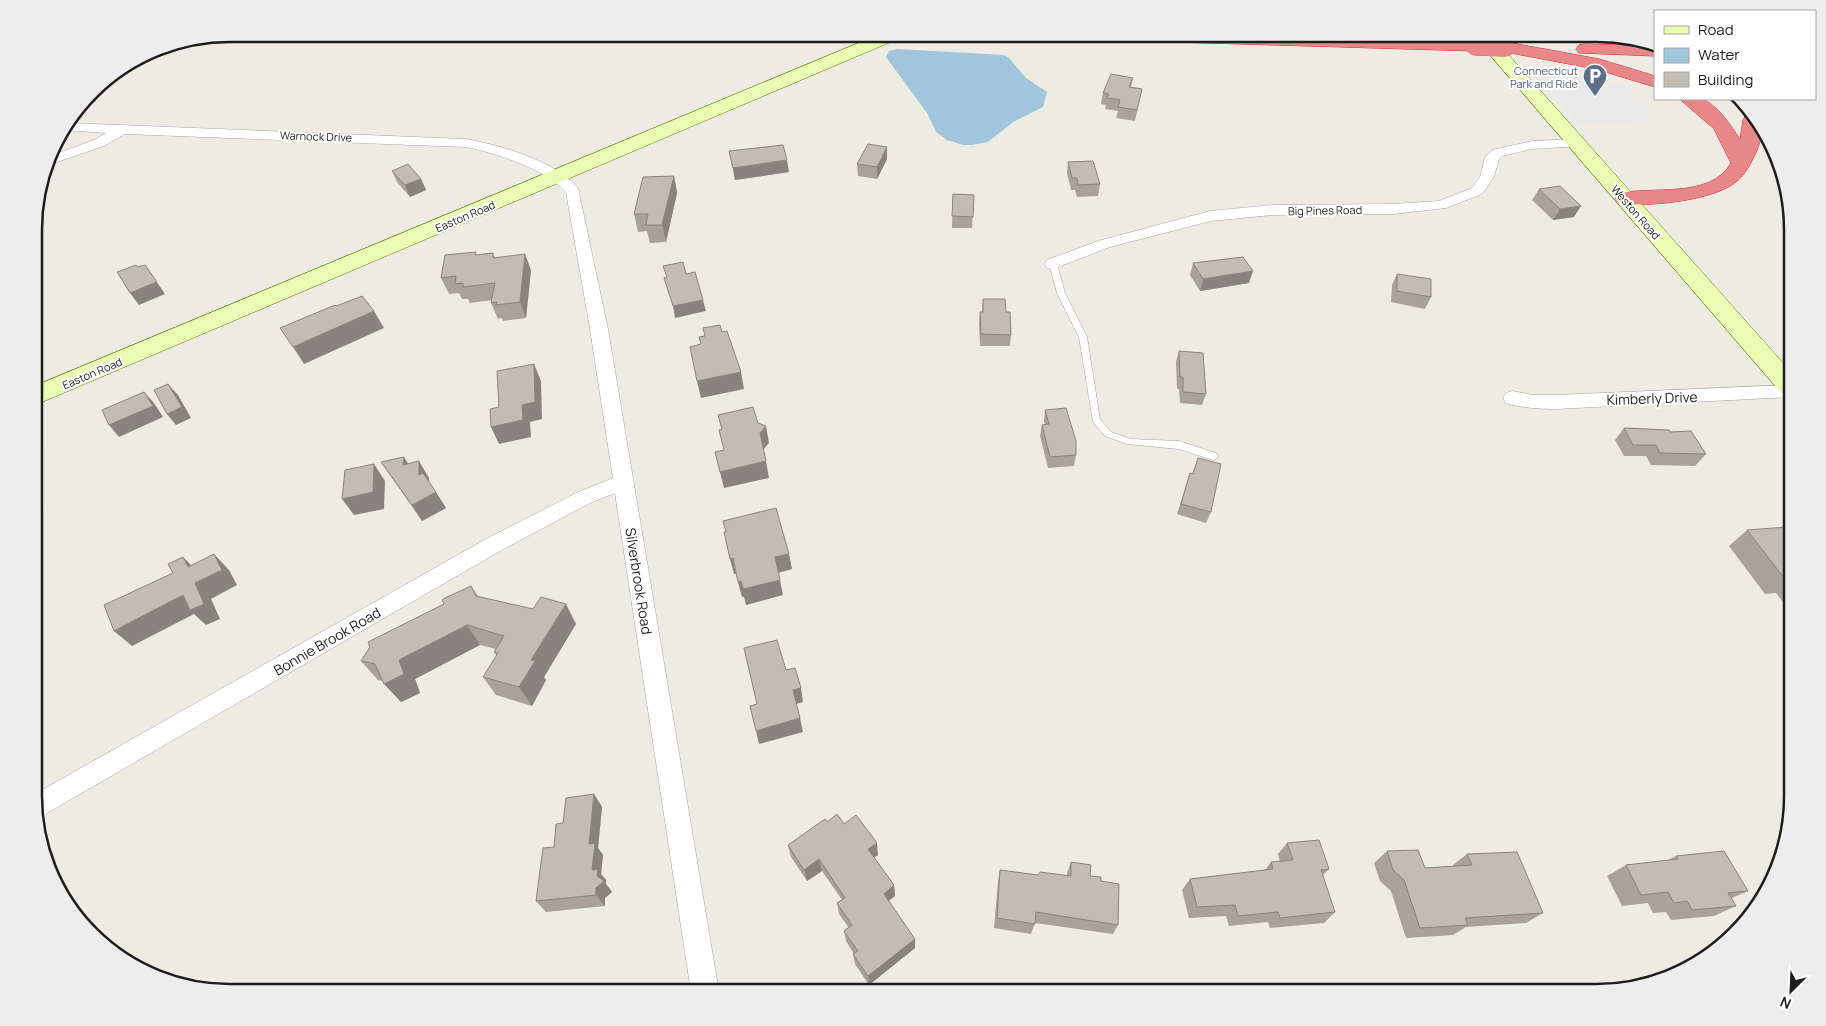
<svg xmlns="http://www.w3.org/2000/svg" width="1826" height="1026" font-family="Manrope,sans-serif">
	<style>
		.parking { fill: #e9e9e9 }
		.water { fill: #a1c5dd }
		.lines { fill: none; stroke-linecap: round; stroke-linejoin: round }
		.lane-casing { stroke: #a4a4a4; stroke-width: 1 }
		.street-casing { stroke: #a4a4a4; stroke-width: 1 }
		.secondary-casing { stroke: #547502; stroke-width: 1 }
		.highway-casing { stroke: #db203e; stroke-width: 1 }
		.lane { fill: #fff; fill-rule: evenodd }
		.street { fill: #fff; fill-rule: evenodd }
		.secondary { fill: #eafbb3; fill-rule: evenodd }
		.highway { fill: #e88787; fill-rule: evenodd }
		.highway-bridge-casing { stroke: #db203e; stroke-width: 19; stroke-linecap: butt }
		.highway-bridge { stroke: #e88787; stroke-width: 19 }
		.wall { fill: #a8a299 }
		.shaded-wall { fill: #88847d }
		.building { fill: #c3bcb2; stroke: #88847d }
		.labels { text-anchor: middle; dominant-baseline: central; stroke-width: 4; stroke-linejoin: round; paint-order: stroke }
		.far-service-label { font-size: 11px; fill: #4e5e75; stroke: #fff; text-anchor: end }
		.far-street-label { font-size: 11px; fill: #1d1d1d; stroke: #fff }
		.street-label { font-size: 14px; fill: #1d1d1d; stroke: #fff }
		.rim { fill: none; stroke: #1d1d1d; stroke-width: 2.5 }
	</style>
	<rect width="100%" height="100%" fill="#eeece2"/>
	<polygon class="parking" points="1536,75 1588,77 1605,80 1611,84 1624,85 1659,121 1579,124"/>
	<polygon class="water" points="897,49 1004,55 1010,59 1026,78 1047,92 1043,107 1013,122 988,142 972,145 963,145 947,140 936,132 927,113 886,57 889,51"/>
	<g class="lines">
		<defs>
			<polygon id="lane" points="1053,261 1057,264 1065,293 1087,337 1100,419 1111,432 1131,439 1179,441 1216,453 1218,456 1216,459 1213,460 1179,449 1127,444 1105,436 1093,422 1079,337 1057,293 1049,264"/>
			<g id="street">
				<path d="M70,123L465,139C498,144 557,162 578,188L608,329L719,992H691L615,493L590,503L500,551L35,820V794L486,539L576,493L613,478L590,329L566,192C545,169 494,152 465,147L125,134L104,146L48,165L50,156L94,140L106,133L64,130Z"/>
				<polygon points="1577,139 1582,140 1584,143 1582,146 1532,149 1502,156 1499,159 1494,177 1482,194 1446,208 1393,214 1273,215 1211,221 1110,247 1053,269 1047,268 1045,264 1047,260 1098,241 1210,211 1273,205 1393,204 1439,201 1472,188 1480,177 1485,157 1492,150 1532,141"/>
				<path d="M1792,385V397L1556,409C1539,409 1522,408 1506,403L1503,398L1506,393L1512,391L1533,395H1556Z"/>
			</g>
			<g id="secondary">
				<polygon points="880,34 903,34 900,38 35,405 35,386"/>
				<polygon points="1472,34 1490,34 1792,373 1792,398 1783,395"/>
			</g>
			<g id="highway">
				<polygon points="1065,34 1238,34 1475,41 1481,42 1484,46 1481,50 1475,51 1073,39 1067,38"/>
				<polygon points="1506,42 1599,59 1655,76 1655,87 1596,69 1500,51 1497,47 1500,43"/>
				<polygon points="1585,44 1655,46 1655,56 1579,53 1576,49 1579,45"/>
				<path d="M1680,99C1686,99 1693,98 1700,99C1715,101 1733,128 1740,140L1743,120L1747,113L1750,112C1763,125 1764,132 1757,150C1752,161 1746,174 1736,182C1715,200 1643,209 1617,202L1614,198L1617,194C1651,185 1710,200 1731,163L1714,129Z"/>
			</g>
		</defs>
		<use href="#lane" class="lane-casing"/>
		<use href="#street" class="street-casing"/>
		<use href="#secondary" class="secondary-casing"/>
		<use href="#highway" class="highway-casing"/>
		<use href="#lane" class="lane"/>
		<use href="#street" class="street"/>
		<use href="#secondary" class="secondary"/>
		<use href="#highway" class="highway"/>
		<defs>
			<polyline id="highway-bridge" points="1475,46 1506,47"/>
		</defs>
		<use href="#highway-bridge" class="highway-bridge-casing"/>
		<use href="#highway-bridge" class="highway-bridge"/>
	</g>
	<g class="wall">
		<polygon points="1133,78 1131,87 1142,89 1135,121 1116,118 1118,111 1105,109 1106,105 1101,104 1103,93"/>
		<polygon points="729,151 789,172 735,180"/>
		<polygon points="887,159 877,179 858,176 857,164"/>
		<polygon points="1068,162 1100,184 1098,196 1077,197 1075,190 1071,190 1067,173"/>
		<polygon points="392,171 421,179 426,190 410,197 397,182"/>
		<polygon points="674,176 677,193 666,242 650,243 647,231 638,232 634,214"/>
		<polygon points="1539,189 1574,217 1553,220 1532,200"/>
		<polygon points="953,194 974,195 972,228 952,228"/>
		<polygon points="493,253 495,258 531,270 526,318 503,321 502,318 498,319 491,303 492,300 470,303 468,299 462,299 459,293 449,294 441,278 477,255"/>
		<polygon points="1193,263 1249,283 1200,291 1190,275"/>
		<polygon points="1397,274 1431,297 1425,309 1391,302 1392,285"/>
		<polygon points="983,299 1006,312 1011,335 1010,346 980,346 979,323 980,312 982,312"/>
		<polygon points="1179,351 1206,394 1202,405 1180,403 1179,389 1177,389 1176,362"/>
		<polygon points="1045,410 1076,455 1074,466 1048,468 1040,436 1042,425 1045,425 1044,421"/>
		<polygon points="1624,428 1670,432 1706,454 1695,466 1651,465 1646,456 1624,456 1615,440"/>
		<polygon points="404,457 408,464 429,478 429,482 446,508 422,521 381,462"/>
		<polygon points="1198,458 1211,512 1206,523 1177,514 1190,473 1192,474"/>
		<polygon points="1747,530 1792,533 1792,613 1776,593 1765,594 1729,546"/>
		<polygon points="471,586 478,596 576,624 544,677 546,680 532,706 496,695 483,677 497,656 494,652 496,649 480,645 415,679 420,693 401,702 383,681 378,680 361,661"/>
		<polygon points="594,794 602,807 598,848 603,855 601,874 606,880 606,884 612,892 605,898 605,906 546,912 536,901 554,847 563,823"/>
		<polygon points="827,822 844,824 878,855 874,857 894,885 895,896 889,901 915,948 869,985 855,964 853,954 854,954 846,941 844,931 849,928 839,914 837,903 842,900 822,871 807,881 791,857 788,845"/>
		<polygon points="1287,843 1329,869 1323,875 1335,912 1324,923 1270,928 1268,922 1229,926 1226,916 1189,918 1182,890 1190,879 1265,870 1271,862 1280,862 1278,854"/>
		<polygon points="1387,851 1425,868 1453,866 1453,865 1467,854 1543,913 1526,923 1466,927 1453,935 1406,938 1391,891 1380,881 1374,863"/>
		<polygon points="1676,856 1748,891 1732,898 1736,906 1714,916 1671,920 1666,912 1653,913 1648,903 1622,906 1607,876 1626,865 1668,860"/>
		<polygon points="1071,862 1090,876 1101,881 1118,925 1113,934 1035,923 1031,934 994,928 998,881 1000,870 1038,875 1067,876 1067,873"/>
	</g>
	<g class="shaded-wall">
		<polygon points="887,147 887,159 877,179 877,167"/>
		<polygon points="787,160 789,172 735,180 733,168"/>
		<polygon points="674,176 677,193 666,242 662,225"/>
		<polygon points="421,179 426,190 410,197 405,185"/>
		<polygon points="1581,206 1574,217 1553,220 1560,209"/>
		<polygon points="525,254 531,270 526,318 520,302"/>
		<polygon points="145,265 165,294 139,305 130,293"/>
		<polygon points="1253,271 1249,283 1200,291 1203,279"/>
		<polygon points="703,300 706,311 675,318 673,306"/>
		<polygon points="374,311 384,328 304,364 293,347"/>
		<polygon points="534,364 541,381 542,419 530,422 531,437 499,444 491,427 522,405"/>
		<polygon points="741,372 744,389 701,398 697,381"/>
		<polygon points="168,384 178,395 191,418 176,425 167,414"/>
		<polygon points="144,392 154,403 163,417 119,437 109,425"/>
		<polygon points="766,426 769,443 763,450 760,433"/>
		<polygon points="404,457 414,474 403,465"/>
		<polygon points="419,461 429,478 429,491 419,475"/>
		<polygon points="766,461 769,478 724,488 720,472"/>
		<polygon points="374,464 385,481 384,509 354,515 342,499"/>
		<polygon points="436,492 446,508 422,521 412,505"/>
		<polygon points="214,554 229,570 237,585 211,599 220,619 206,625 194,614 132,646 114,631 188,567 183,557 199,573"/>
		<polygon points="789,554 792,569 778,573 775,557"/>
		<polygon points="733,558 736,574 734,574 730,559"/>
		<polygon points="780,580 783,595 746,605 744,597 742,597 738,582"/>
		<polygon points="566,604 576,624 544,677 546,680 532,706 519,687 531,660"/>
		<polygon points="467,625 480,645 415,679 420,693 401,702 384,684 399,660"/>
		<polygon points="801,688 803,702 796,704 793,690"/>
		<polygon points="800,718 803,732 759,744 756,731"/>
		<polygon points="594,794 602,807 598,848 603,855 601,874 606,880 606,884 612,892 605,898 605,906 596,895 589,844"/>
		<polygon points="877,843 878,855 869,861 868,849"/>
		<polygon points="819,859 822,871 807,881 804,870"/>
		<polygon points="894,885 895,896 884,904 884,894"/>
		<polygon points="915,939 915,948 869,985 868,976"/>
	</g>
	<g class="building">
		<polygon points="1111,74 1133,78 1129,87 1142,89 1137,110 1118,107 1120,100 1107,98 1109,94 1103,93"/>
		<polygon points="868,144 887,147 877,167 857,164"/>
		<polygon points="783,145 787,160 733,168 729,151"/>
		<polygon points="1093,161 1100,184 1078,185 1077,178 1072,178 1068,162"/>
		<polygon points="408,164 421,179 405,185 392,171"/>
		<polygon points="674,176 662,225 646,225 648,214 634,214 643,177"/>
		<polygon points="1560,186 1581,206 1560,209 1539,189"/>
		<polygon points="953,194 974,195 973,217 952,216"/>
		<polygon points="476,252 475,255 493,253 493,258 525,254 520,302 496,305 497,302 491,303 495,283 463,287 463,283 455,284 456,276 441,278 445,255"/>
		<polygon points="1243,257 1253,271 1203,279 1193,263"/>
		<polygon points="683,262 686,274 695,272 703,300 673,306 664,278 667,277 663,266"/>
		<polygon points="136,265 138,267 145,265 157,282 130,293 117,272"/>
		<polygon points="1397,274 1431,279 1431,297 1397,291"/>
		<polygon points="362,296 374,311 293,347 280,328 335,305 336,306"/>
		<polygon points="983,299 1005,299 1006,312 1010,312 1011,335 981,334 980,312 983,312"/>
		<polygon points="720,325 722,332 727,331 741,372 697,381 690,347 701,344 699,337 705,336 703,328"/>
		<polygon points="1179,351 1203,353 1206,394 1183,392 1183,377 1180,377"/>
		<polygon points="534,364 535,402 522,405 523,420 491,427 490,409 499,407 497,371"/>
		<polygon points="168,384 182,407 167,414 154,390"/>
		<polygon points="144,392 153,406 109,425 102,410"/>
		<polygon points="753,407 758,423 766,426 760,433 766,461 720,472 715,452 724,450 719,430 722,429 718,415"/>
		<polygon points="1066,408 1076,441 1076,455 1050,457 1042,425 1049,424 1045,410"/>
		<polygon points="1624,428 1669,430 1670,432 1691,431 1706,454 1660,453 1656,445 1633,445"/>
		<polygon points="404,457 403,465 419,461 419,475 423,473 436,492 412,505 381,462"/>
		<polygon points="1198,458 1221,464 1211,512 1181,504 1190,473 1193,474"/>
		<polygon points="374,464 373,492 342,499 345,470"/>
		<polygon points="776,508 789,554 775,557 780,580 743,589 741,581 738,582 733,558 730,559 724,532 726,532 723,521"/>
		<polygon points="1787,527 1792,533 1792,577 1784,578 1747,530"/>
		<polygon points="214,554 222,570 195,583 204,604 190,610 183,595 114,631 104,605 173,573 168,564 183,557 188,567"/>
		<polygon points="471,586 476,596 533,609 541,597 566,604 531,660 535,661 519,687 483,677 498,653 494,652 504,636 467,625 399,660 404,674 384,684 375,664 361,661 370,647 368,642 444,604 442,600 445,598"/>
		<polygon points="777,640 786,670 795,668 801,688 793,690 800,718 756,731 750,706 757,704 744,648"/>
		<polygon points="594,794 589,844 595,843 592,870 598,869 597,876 604,881 596,888 596,895 536,901 543,848 554,847 556,824 563,823 566,798"/>
		<polygon points="837,814 844,824 856,815 877,843 868,849 894,885 884,894 915,939 868,976 853,954 858,951 844,931 852,925 837,903 845,898 819,859 804,870 788,845 825,819 827,822"/>
		<polygon points="1319,840 1329,869 1321,870 1335,912 1280,918 1278,912 1238,916 1235,905 1197,907 1190,879 1273,869 1271,862 1293,860 1287,843"/>
		<polygon points="1418,850 1425,868 1472,865 1467,854 1517,852 1543,913 1465,918 1468,925 1420,928 1404,880 1393,870 1387,851"/>
		<polygon points="1724,851 1748,891 1728,893 1736,906 1692,910 1687,901 1674,903 1668,892 1641,895 1626,865 1678,859 1676,856"/>
		<polygon points="1071,862 1091,865 1090,876 1101,877 1101,881 1119,884 1118,925 1036,912 1035,924 997,918 1000,870 1038,875 1040,872 1071,876"/>
	</g>
	<defs>
		<symbol id="parking-pin" viewBox="-11 -11 22 30"><path d="M0 17L-7.5 6A9.5 9.5 0 1 1 7.5 6Z" fill="#5c6f8a" stroke="#fff"/><path d="M-3.5-5.5H1a3.5 3.5 0 0 1 0 7H-1V5.5H-3.5ZM-1-3.4V-.6H.8a1.4 1.4 0 0 0 0-2.8Z" fill="#fff"/></symbol>
	</defs>
	<g fill-rule="evenodd">
		<use href="#parking-pin" x="1581" y="62" width="28" height="38"/>
	</g>
	<g class="labels">
		<g class="far-service-label">
			<text x="1578" y="70">Connecticut<tspan x="1578" dy="13">Park and Ride</tspan></text>
		</g>
		<g class="far-street-label">
			<text transform="translate(316 136) rotate(2)">Warnock Drive</text>
			<text transform="translate(1325 210) rotate(-1)">Big Pines Road</text>
			<text transform="translate(1636 212) rotate(49)">Weston Road</text>
			<text transform="translate(465 216) rotate(-23)">Easton Road</text>
			<text transform="translate(92 373) rotate(-23)">Easton Road</text>
		</g>
		<g class="street-label">
			<text transform="translate(1652 398) rotate(-2)">Kimberly Drive</text>
			<text transform="translate(639 581) rotate(81)">Silverbrook Road</text>
			<text transform="translate(327 641) rotate(-30)">Bonnie Brook Road</text>
		</g>
	</g>
	<path d="M0 0H1826V1026H0ZM230 42H1596A188 188 0 0 1 1784 230V796A188 188 0 0 1 1596 984H230A188 188 0 0 1 42 796V230A188 188 0 0 1 230 42Z" fill="#ededed" fill-rule="evenodd"/>
	<path class="rim" d="M230 42H1596A188 188 0 0 1 1784 230V796A188 188 0 0 1 1596 984H230A188 188 0 0 1 42 796V230A188 188 0 0 1 230 42Z"/>
	<rect x="1654" y="10" width="162" height="90" fill="#ffffff" stroke="#a5a5a5"/>
	<rect x="1664" y="26" width="25" height="8" fill="#eafbb3" stroke="#a5a5a5"/>
	<text x="1698" y="35" font-size="15" fill="#1d1d1d">Road</text>
	<rect x="1664" y="48" width="25" height="15" fill="#a1c5dd" stroke="#a5a5a5"/>
	<text x="1698" y="60" font-size="15" fill="#1d1d1d">Water</text>
	<rect x="1664" y="72" width="25" height="15" fill="#c3bcb2" stroke="#a5a5a5"/>
	<text x="1698" y="85" font-size="15" fill="#1d1d1d">Building</text>
	<g transform="translate(1791 991) rotate(204)" stroke="#ffffff" stroke-width="4" paint-order="stroke">
	<path d="M0-4L9 19L0 12L-9 19Z" fill="#1d1d1d"/>
	<text y="-8" font-size="14" font-weight="bold" text-anchor="middle" fill="#1d1d1d">N</text>
	</g>
</svg>
